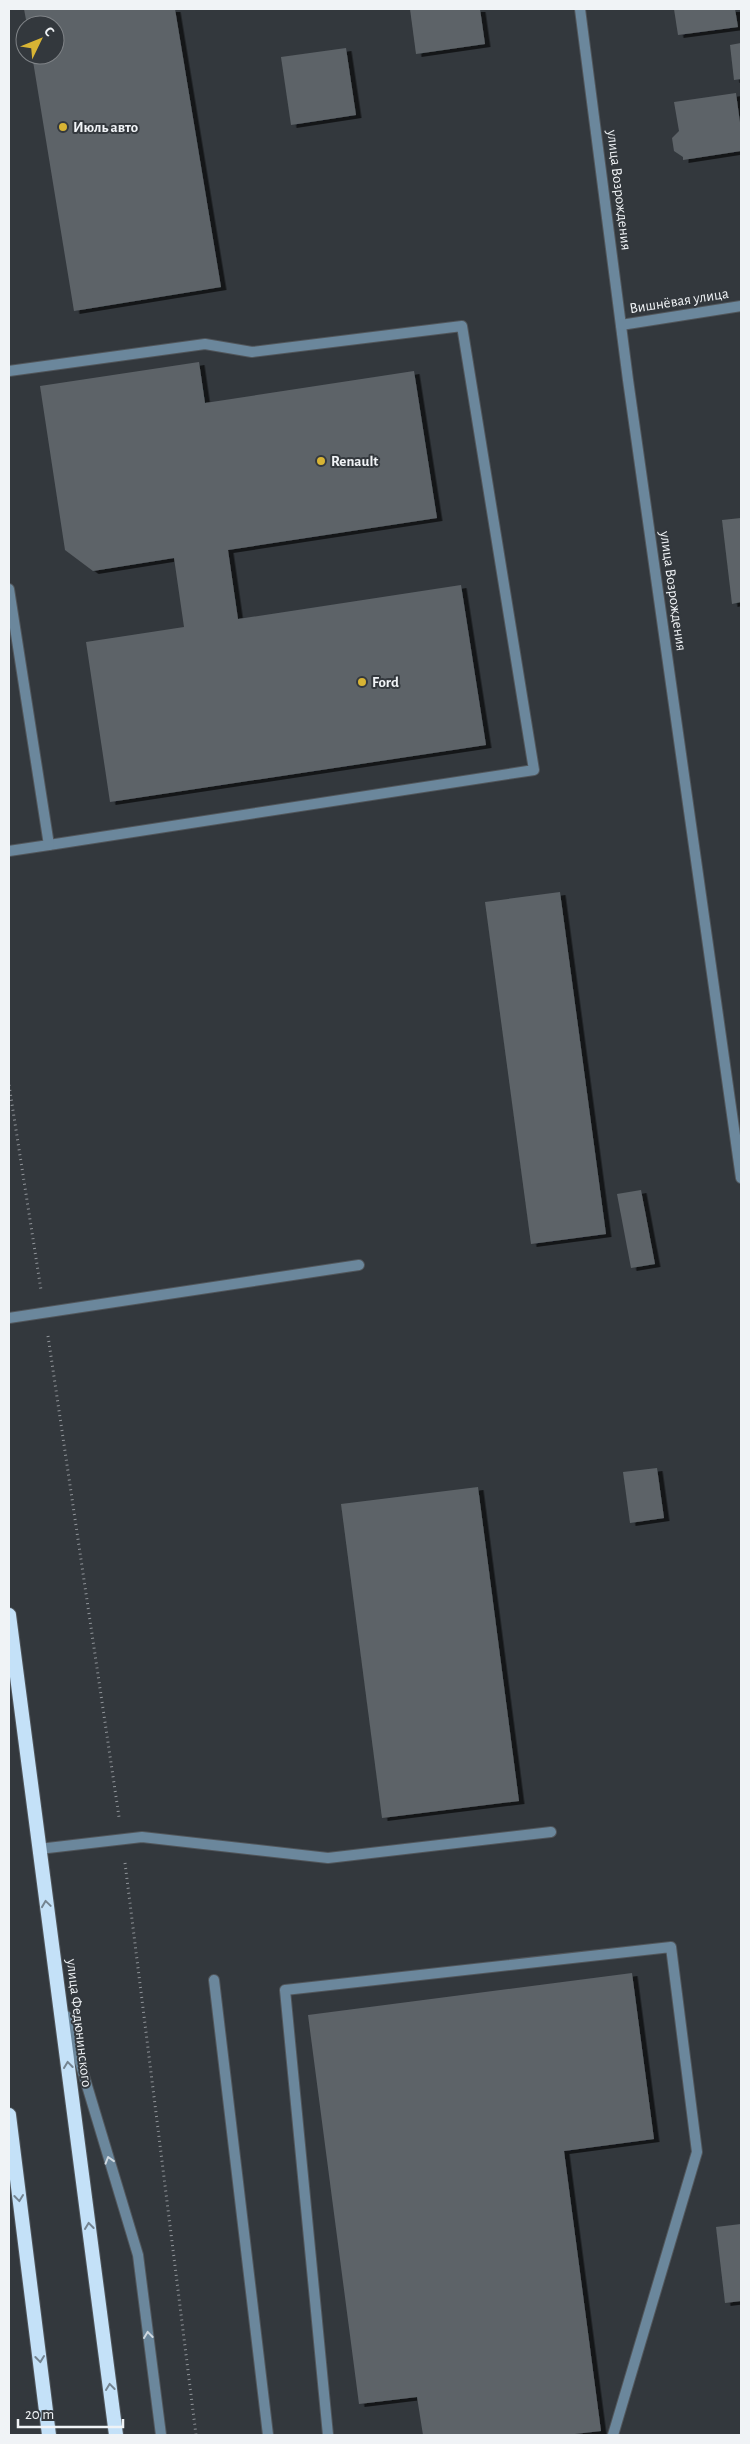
<svg xmlns="http://www.w3.org/2000/svg" width="750" height="2444" font-family="'Alegreya Sans',sans-serif">
	<style>
		.building { fill: #5d6368; filter: url(#shadow) }
		.lines { fill: none; stroke-linecap: round; stroke-linejoin: round }
		.service-casing { stroke: #51565b; stroke-width: 12 }
		.minor-casing { stroke: #51565b; stroke-width: 12 }
		.trunk-casing { stroke: #51565b; stroke-width: 16 }
		.path { stroke: #909499; stroke-width: 3; stroke-dasharray: 1 4; stroke-linecap: butt }
		.service { stroke: #6b879c; stroke-width: 10 }
		.minor { stroke: #6b879c; stroke-width: 10 }
		.trunk { stroke: #c4e1f8; stroke-width: 14 }
		.oneway { stroke: #748491 }
		.oneway2 { stroke: #cfd8e0 }
		.poi-dot { fill: #d8b434; stroke: #33383d; stroke-width: 2 }
		.labels { text-anchor: middle; dominant-baseline: central; stroke-width: 4; stroke-linejoin: round; paint-order: stroke }
		.poi-label { font-size: 15px; font-weight: bold; fill: #f0f3f6; stroke: #33383d; text-anchor: start }
		.street-label { font-size: 15px; fill: #f0f3f6; stroke: #33383d }
	</style>
	<defs>
		<filter id="shadow"><feDropShadow dx="5.5" dy="3" stdDeviation="0" flood-color="#0009"/></filter>
	</defs>
	<rect width="100%" height="100%" fill="#33383d"/>
	<g class="building">
		<polygon points="24,9 175,9 221,287 74,311 32,55 55,55 55,25 27,25"/>
		<polygon points="410,9 480,9 485,44 416,54"/>
		<polygon points="674,9 735,9 738,27 678,35"/>
		<polygon points="741,43 741,79 734,80 730,45"/>
		<polygon points="346,48 356,115 291,125 281,57"/>
		<polygon points="736,93 741,130 741,151 683,160 683,157 674,151 672,138 679,131 674,102"/>
		<polygon points="199,362 205,403 414,371 437,518 228,550 238,619 461,585 486,745 110,802 86,642 184,627 174,558 93,571 65,550 40,386"/>
		<polygon points="741,518 741,602 732,604 722,520"/>
		<polygon points="560,892 606,1234 531,1244 485,902"/>
		<polygon points="641,1190 655,1264 631,1268 617,1194"/>
		<polygon points="657,1468 664,1518 630,1523 623,1472"/>
		<polygon points="478,1487 519,1801 382,1818 341,1504"/>
		<polygon points="632,1973 654,2139 564,2151 601,2431 566,2435 423,2435 417,2397 359,2404 308,2015"/>
		<polygon points="741,2224 741,2301 725,2303 716,2227"/>
	</g>
	<g class="lines">
		<defs>
			<g id="service">
				<polyline points="9,371 205,344 252,352 462,326 534,770 49,845"/>
				<polyline points="9,589 49,845 9,851"/>
				<polyline points="9,1318 359,1265"/>
				<polyline points="39,1849 142,1837 328,1858 551,1832"/>
				<polyline points="214,1980 268,2435"/>
				<polyline points="328,2435 285,1990 671,1947 697,2152 613,2435"/>
			</g>
			<g id="minor">
				<polyline points="580,9 628,380 741,1178"/>
				<polyline points="621,325 741,306"/>
				<polyline points="66,2016 138,2255 161,2435"/>
			</g>
			<g id="trunk">
				<polyline points="9,1615 116,2435"/>
				<polyline points="9,2115 49,2435"/>
			</g>
		</defs>
		<use href="#service" class="service-casing"/>
		<use href="#minor" class="minor-casing"/>
		<use href="#trunk" class="trunk-casing"/>
		<g class="path">
			<polyline points="9,1085 41,1290"/>
			<polyline points="48,1336 119,1817"/>
			<polyline points="125,1863 196,2435"/>
		</g>
		<use href="#service" class="service"/>
		<use href="#minor" class="minor"/>
		<use href="#trunk" class="trunk"/>
	</g>
	<defs><path id="oneway-chevron" d="M-2-3.5L2.5 0L-2 3.5" fill="none" stroke-width="1.6" stroke-linecap="round" stroke-linejoin="round" transform="scale(1.25)"/></defs>
	<g class="oneway">
		<use href="#oneway-chevron" transform="translate(46 1904) rotate(-98)"/>
		<use href="#oneway-chevron" transform="translate(68 2065) rotate(-97)"/>
		<use href="#oneway-chevron" transform="translate(19 2198) rotate(83)"/>
		<use href="#oneway-chevron" transform="translate(89 2226) rotate(-97)"/>
		<use href="#oneway-chevron" transform="translate(40 2359) rotate(83)"/>
		<use href="#oneway-chevron" transform="translate(110 2387) rotate(-97)"/>
	</g>
	<g class="oneway2">
		<use href="#oneway-chevron" transform="translate(109 2160) rotate(-107)"/>
		<use href="#oneway-chevron" transform="translate(148 2335) rotate(-97)"/>
	</g>
	<g class="poi-dot">
		<circle cx="63" cy="127" r="5"/>
		<circle cx="321" cy="461" r="5"/>
		<circle cx="362" cy="682" r="5"/>
	</g>
	<g class="labels">
		<g class="poi-label">
			<text x="73" y="127">Июль авто</text>
			<text x="331" y="461">Renault</text>
			<text x="372" y="682">Ford</text>
		</g>
		<g class="street-label">
			<text transform="translate(619 190) rotate(83)">улица Возрождения</text>
			<text transform="translate(679 301) rotate(-9)">Вишнёвая улица</text>
			<text transform="translate(673 591) rotate(82)">улица Возрождения</text>
			<text transform="translate(79 2023) rotate(83)">улица Федюнинского</text>
		</g>
	</g>
	<rect width="750" height="2444" fill="none" stroke="#f0f3f6" stroke-width="20"/>
	<g transform="translate(40 40) rotate(47)"><circle r="24" fill="#33383d" stroke="#7f8387"/>
	<path d="M0-4L9 19L0 12L-9 19Z" fill="#d8b434"/>
	<text y="-8" font-size="14" font-weight="bold" text-anchor="middle" fill="#f0f3f6">С</text>
	</g>
	<path d="M18 2419v8h105v-8" fill="none" stroke="#f0f3f6" stroke-width="2.5"/>
	<text x="25" y="2419" font-size="15" fill="#f0f3f6" stroke="#33383d" stroke-width="4" paint-order="stroke">20 m</text>
</svg>
